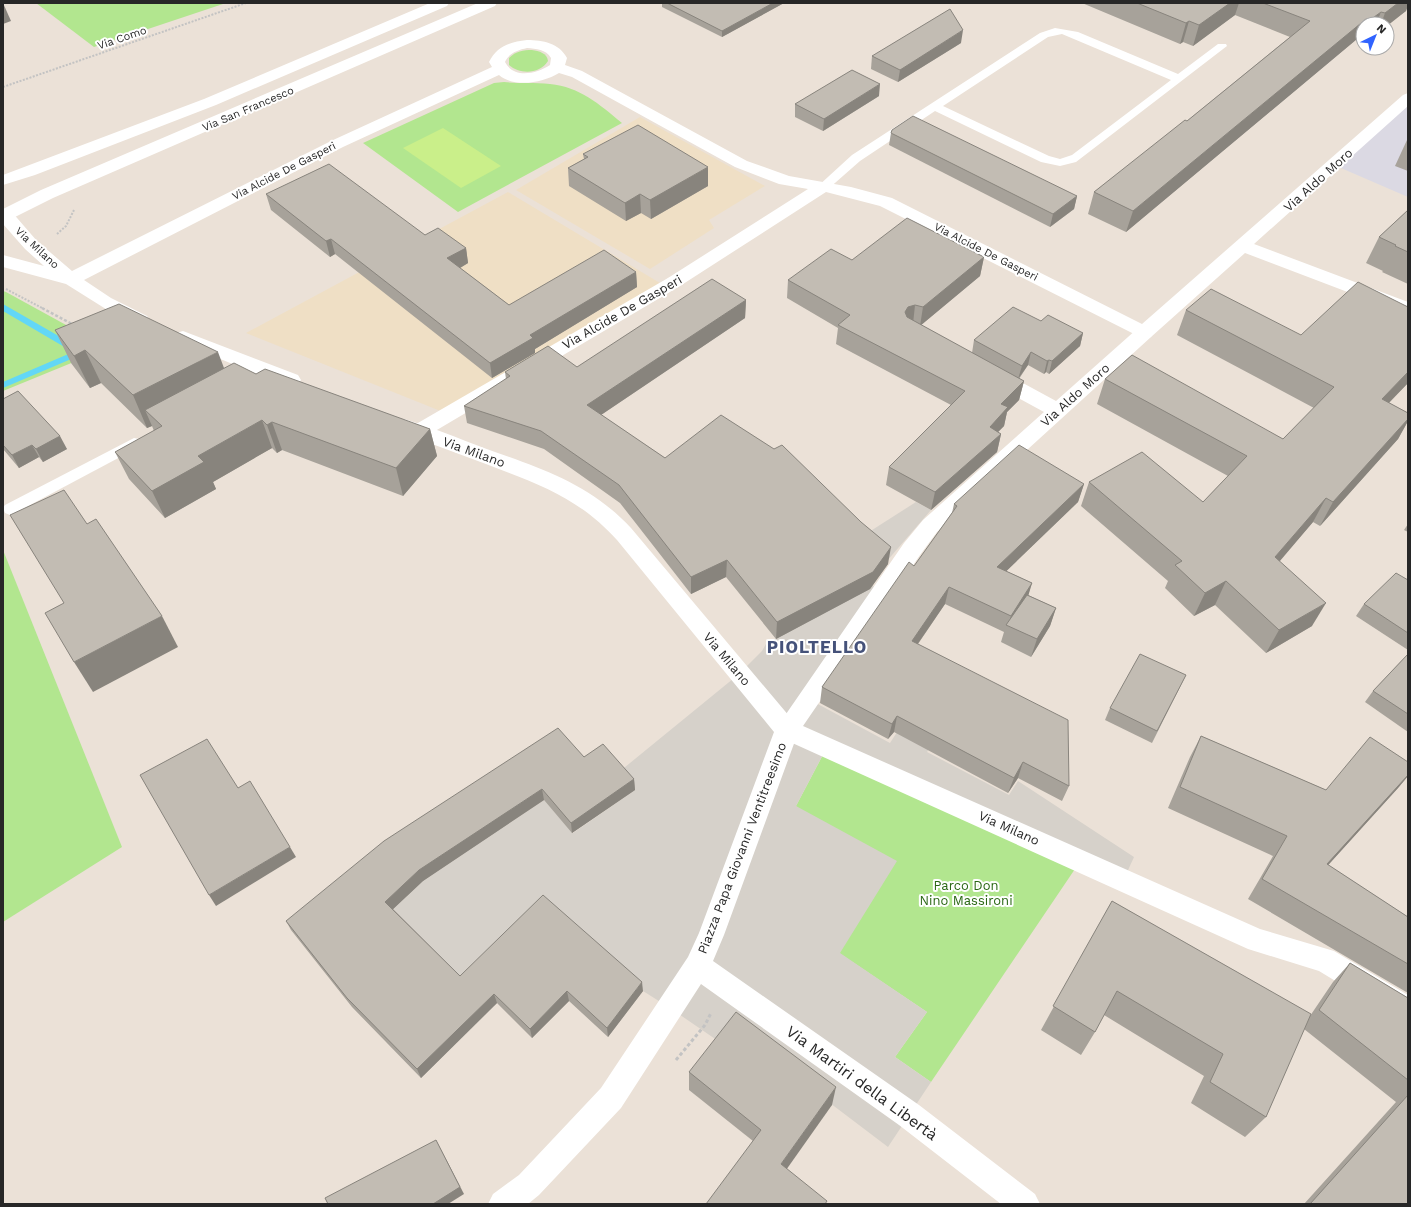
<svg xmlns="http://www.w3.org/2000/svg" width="1411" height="1207" font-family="'Work Sans',sans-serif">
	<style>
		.industrial { fill: #dbd9e3 }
		.education { fill: #efdfc5 }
		.green { fill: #b2e68f }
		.pitch { fill: #caef8a }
		.plaza { fill: #d6d1ca }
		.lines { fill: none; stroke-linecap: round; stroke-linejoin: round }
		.stream { fill: #62d7f6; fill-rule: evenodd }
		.path-far2 { stroke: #c3c3c3; stroke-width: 2; stroke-dasharray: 2 1.5; stroke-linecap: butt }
		.path-far1 { stroke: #c3c3c3; stroke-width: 2.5; stroke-dasharray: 3 2; stroke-linecap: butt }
		.path { stroke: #c3c3c3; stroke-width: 3; stroke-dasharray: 3.5 2.5; stroke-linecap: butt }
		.service { fill: #fff; fill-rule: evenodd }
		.pedestrian { fill: #fff; fill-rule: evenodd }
		.minor { fill: #fff; fill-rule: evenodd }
		.tertiary { fill: #fff; fill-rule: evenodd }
		.wall { fill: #a7a29a }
		.shaded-wall { fill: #88847d }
		.building { fill: #c2bcb3; stroke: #88847d }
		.labels { text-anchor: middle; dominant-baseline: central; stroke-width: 4; stroke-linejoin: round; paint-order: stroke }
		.far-street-label { font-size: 11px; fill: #272727; stroke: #fff }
		.street-label { font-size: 13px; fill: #272727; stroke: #fff }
		.park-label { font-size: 13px; fill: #2a6714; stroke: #fff }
		.near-street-label { font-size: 16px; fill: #272727; stroke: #fff }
		.district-label { font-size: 17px; font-weight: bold; letter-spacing: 1px; fill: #45527a; stroke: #fff }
	</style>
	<rect width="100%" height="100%" fill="#ebe1d7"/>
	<polygon class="industrial" points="1408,98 1408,197 1334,165"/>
	<g class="education">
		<polygon points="640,117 765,186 709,220 714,228 650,269 516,190"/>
		<polygon points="508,192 660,283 443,412 246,333"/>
	</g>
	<g class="green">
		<polygon points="36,3 226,3 94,47"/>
		<path d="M532,50C539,51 547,53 548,61C540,74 520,75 509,65V58C516,51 523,50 532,50Z"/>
		<path d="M504,82C519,84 535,82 550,84C580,87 599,104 622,123L458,212L363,143L494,83Z"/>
		<polygon points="3,291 6,292 108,348 3,391"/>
		<polygon points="3,550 122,847 3,922"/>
		<polygon points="827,747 1077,866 931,1082 895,1057 927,1012 839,953 796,806"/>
	</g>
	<polygon class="pitch" points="443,128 501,166 461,188 403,148"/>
	<g class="plaza">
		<polygon points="916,502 931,510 886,562 858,539"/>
		<polygon points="872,585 894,604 814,702 890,743 899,729 931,746 927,752 1009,795 1018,781 1134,857 1124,879 827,747 796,806 897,861 840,953 927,1012 895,1057 931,1082 888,1147 735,1031 724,1045 670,1008 643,991 546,905 464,985 390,912 423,881 544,800 573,833 635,790 619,772 739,674 762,651 766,644"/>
	</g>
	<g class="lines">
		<polygon class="stream" points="3,304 83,350 84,352 83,354 3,388 3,382 73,352 3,311"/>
		<g class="path-far2">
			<polyline points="3,87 246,3"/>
			<polyline points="57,234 66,226 74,210"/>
			<polyline points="6,289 44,309"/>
		</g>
		<polyline class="path-far1" points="42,308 74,325"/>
		<polyline class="path" points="676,1060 705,1025 711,1013"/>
		<g class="service">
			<path d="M1055,28L1078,32L1178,74L1218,44H1226L1227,46L1076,162L1060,166L1041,162L935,111L860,161L827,190L823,191L817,187L852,155L1040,33ZM1062,34L1171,80L1072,155L1060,159L1049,156L943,106L1048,37Z"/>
			<polygon points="134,438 139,439 141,443 139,447 15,513 10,515 5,513 3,508 5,505"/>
		</g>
		<g class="pedestrian">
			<polygon points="674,276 680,278 683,282 680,286 425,437 418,439 411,437 408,432 411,427 668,278"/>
			<polygon points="1144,327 1151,329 1153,333 1151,337 937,532 920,555 803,726 1260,929 1334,951 1408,995 1408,1023 1398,1019 1319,971 1248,949 779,737 775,730 904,543 923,520 1044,412 987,381 984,376 987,371 994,369 1001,371 1056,401 1137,329"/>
		</g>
		<g class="minor">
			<path d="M527,40C543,40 559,43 567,58L565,65L582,71L747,161L789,176L851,187L892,198L1142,324L1403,95L1408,93V106L1254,244L1408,302V315L1245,253L1151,337L1144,339L880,206L826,192L680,286L674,288L668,286L665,282L668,278L808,189L779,184L735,167L572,77L559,73C543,83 514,88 499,75L343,147L84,280L111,298L147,316L150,320L147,324L141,326L117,316L66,284L3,267V255L44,266L25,249L3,224V210L11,211L37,241L72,271L331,141L492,67L489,62C497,46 510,42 527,40ZM527,48C536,49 546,49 551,58L550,65C536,74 514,79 505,62C509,53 518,50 527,48Z"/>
			<polygon points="183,331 298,375 301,380 298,385 291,387 284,385 176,341 174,337 176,333"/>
			<path d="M404,419C431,427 458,438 484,448C540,468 589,483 631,528L795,723L799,730L724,935L713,961L919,1105L1035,1194L1040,1204H1001L899,1125L701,984L621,1108L539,1195L528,1204H488L493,1194L519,1175L601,1088L688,957L699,933L774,732L617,540C578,497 538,484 486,464C456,453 427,442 397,431L394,426L397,421Z"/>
		</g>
		<g class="tertiary">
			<polygon points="430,3 449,3 447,6 216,105 35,175 3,185 3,175 204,99"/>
			<polygon points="478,3 497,3 495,6 53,198 11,219 3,220 3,209 41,190"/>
		</g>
	</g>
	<g class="wall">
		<polygon points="662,3 784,3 722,37 662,7"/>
		<polygon points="1082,3 1408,3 1408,5 1406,11 1387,24 1363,24 1363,40 1361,41 1357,39 1126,232 1088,214 1094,192 1187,121 1290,37 1235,15 1193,46 1183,42 1180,44"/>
		<polygon points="961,43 898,82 871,69 872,56"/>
		<polygon points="879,96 823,131 795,117 795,104"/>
		<polygon points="891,133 1077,196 1074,209 1050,227 889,145"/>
		<polygon points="1408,139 1408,171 1395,166 1407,140"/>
		<polygon points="583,154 708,186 651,219 641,213 626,221 569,186 568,168 584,159"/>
		<polygon points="266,194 425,235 466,248 468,263 460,268 509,305 636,272 637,287 535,349 535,353 492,378 335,254 330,257 271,210"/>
		<polygon points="1408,210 1408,284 1382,272 1383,271 1366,263 1379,237"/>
		<polygon points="984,257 980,276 921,325 972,353 974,340 1041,321 1083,333 1080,346 1049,374 1046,372 1044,374 1028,365 1019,379 1024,381 1019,400 1007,412 1004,426 998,432 1001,434 997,452 931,510 886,485 889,467 951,405 836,344 838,328 787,298 788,280 852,260"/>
		<polygon points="746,300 745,318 601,415 665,458 888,564 870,589 776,639 726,577 691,594 620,503 544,449 467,423 464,406 506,379 505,372 577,367"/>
		<polygon points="1408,307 1408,383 1389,403 1408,413 1408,421 1398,439 1320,526 1313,522 1279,561 1312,626 1266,653 1215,605 1194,616 1165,588 1168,581 1081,506 1089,482 1203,502 1228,476 1097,404 1105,379 1283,439 1314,408 1177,335 1186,310 1301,335"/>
		<polygon points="55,330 224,368 256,374 430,429 437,456 403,496 282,450 277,453 272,448 213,482 216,489 165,518 129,479 115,452 154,431 152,426 147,428 101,383 90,388 71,363"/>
		<polygon points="3,399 67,449 43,462 39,457 19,468 3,449"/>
		<polygon points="1084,484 1078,502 1006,571 1032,583 1028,595 1056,608 1050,626 1031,657 1001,642 1004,632 945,604 918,644 1069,786 1062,801 1018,778 1008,793 894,732 888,739 820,703 822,687 914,566 952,513 954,504"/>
		<polygon points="1408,524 1408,532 1404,530"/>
		<polygon points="1408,580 1408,650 1356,616 1364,604"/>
		<polygon points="1408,654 1408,732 1365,702 1373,691"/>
		<polygon points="1186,675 1152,743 1105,720 1110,708"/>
		<polygon points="1201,736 1326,790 1408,762 1408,776 1398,788 1328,865 1408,917 1408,993 1248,899 1273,856 1168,808 1190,757"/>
		<polygon points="584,757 634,779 635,790 572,833 544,800 423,881 393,909 460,976 643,991 608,1037 569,1001 532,1038 497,1003 421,1078 352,1007 291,930 286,921"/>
		<polygon points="1112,901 1310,1016 1333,982 1350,963 1408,998 1408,1204 1304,1204 1396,1102 1304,1029 1266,1117 1245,1137 1191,1103 1204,1076 1104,1015 1095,1032 1081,1055 1041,1030"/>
		<polygon points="689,1072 832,1105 753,1141 689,1090"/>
	</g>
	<g class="shaded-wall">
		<polygon points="3,3 11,21 3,24"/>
		<polygon points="773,3 784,3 722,37 722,31"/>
		<polygon points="1230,3 1239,3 1235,15 1193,46 1199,25"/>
		<polygon points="1398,3 1408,3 1408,5 1406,11 1387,26 1387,24 1381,24 1385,13"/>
		<polygon points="1381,12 1376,24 1368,24 1370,20"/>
		<polygon points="1366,19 1364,24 1363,24 1363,26 1357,39 1126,232 1133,211"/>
		<polygon points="1189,21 1183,42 1180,44 1186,23"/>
		<polygon points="963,30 961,43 898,82 900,70"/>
		<polygon points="880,84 879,96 823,131 824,119"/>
		<polygon points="708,167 708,186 651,219 650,200"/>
		<polygon points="640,194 641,213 626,221 625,203"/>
		<polygon points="1077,196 1074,209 1050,227 1053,214"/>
		<polygon points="331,239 335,254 330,257 326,241"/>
		<polygon points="466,248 468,263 450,274 447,258"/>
		<polygon points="984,257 980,276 920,326 923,307"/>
		<polygon points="636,272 637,287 535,349 535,353 492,378 490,363 530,335"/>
		<polygon points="746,300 745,318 589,423 587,405"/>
		<polygon points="915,305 913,324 903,330 905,312 908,307"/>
		<polygon points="1083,333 1080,346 1049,374 1052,361"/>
		<polygon points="85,350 101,383 90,388 74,356"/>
		<polygon points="218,352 230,384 145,410 152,426 147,428 133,395"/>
		<polygon points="1031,352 1028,365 1018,379 1022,366"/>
		<polygon points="1049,360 1046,372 1044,374 1047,361"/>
		<polygon points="1408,372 1408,383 1369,423 1382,399"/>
		<polygon points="1024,381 1019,400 1007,412 1004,426 985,445 990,427 1001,404"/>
		<polygon points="1408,419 1408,421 1398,439 1320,526 1333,502"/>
		<polygon points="262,420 272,448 213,482 216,489 165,518 152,491 198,456"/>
		<polygon points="272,422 282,450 277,453 267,425"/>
		<polygon points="430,429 437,456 403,496 396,468"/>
		<polygon points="1001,434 997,452 931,510 935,492"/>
		<polygon points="60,436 67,449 43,462 36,449"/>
		<polygon points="32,445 39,457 19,468 12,455"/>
		<polygon points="1084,484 1078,502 993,584 997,567"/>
		<polygon points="1326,498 1313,522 1263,581 1275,557"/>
		<polygon points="891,547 888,564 870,589 776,639 777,622"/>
		<polygon points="727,560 726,577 691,594 691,577"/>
		<polygon points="1226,581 1215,605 1194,616 1205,593"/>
		<polygon points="1032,583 1027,600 1008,626 1011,616"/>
		<polygon points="949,587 945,604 908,658 912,641"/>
		<polygon points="1326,603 1312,626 1266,653 1279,630"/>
		<polygon points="1056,608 1050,626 1031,657 1037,639"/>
		<polygon points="162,616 178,647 93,692 74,662"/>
		<polygon points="897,716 894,732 888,739 892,724"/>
		<polygon points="1023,762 1018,778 1008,793 1014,778"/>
		<polygon points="1408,775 1408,776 1398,788 1311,884 1327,864"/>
		<polygon points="634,779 635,790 572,833 571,823"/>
		<polygon points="542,789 544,800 423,881 390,912 385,902 419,870"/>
		<polygon points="290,847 296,857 216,906 209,895"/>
		<polygon points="642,982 643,991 608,1037 607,1028"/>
		<polygon points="567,991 569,1001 532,1038 530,1029"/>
		<polygon points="494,994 497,1003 421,1078 417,1069"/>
		<polygon points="836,1087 832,1105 779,1180 781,1164"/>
		<polygon points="436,1140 464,1194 448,1204 433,1204"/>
	</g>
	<g class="building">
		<polygon points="667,3 773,3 722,31"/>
		<polygon points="1137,3 1230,3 1199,25 1189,21 1186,23"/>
		<polygon points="1263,3 1398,3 1385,13 1381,12 1370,20 1366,19 1133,211 1094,192 1185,120 1187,121 1310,21"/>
		<polygon points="950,9 963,30 900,70 872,56"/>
		<polygon points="852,70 880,84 824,119 795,104"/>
		<polygon points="913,116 1077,196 1053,214 891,133 892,130"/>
		<polygon points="638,125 708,167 650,200 640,194 625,203 568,168 588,157 583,154"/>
		<polygon points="329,164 425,235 438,228 466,248 447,258 509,305 604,250 636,272 530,335 533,338 490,363 331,239 326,241 266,194"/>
		<polygon points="1408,210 1408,252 1395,246 1396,245 1379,237"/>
		<polygon points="907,218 984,257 923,307 915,305 908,307 905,312 907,317 1024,381 1001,404 1008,407 990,427 1001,434 935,492 889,467 965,391 838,325 850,315 788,280 831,249 852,260"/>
		<polygon points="712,279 746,300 587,405 665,458 721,415 774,449 782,445 861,522 891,547 873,572 777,622 727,560 691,577 619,485 541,431 464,406 510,376 505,372 548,346 577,367"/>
		<polygon points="1358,282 1408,307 1408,372 1382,399 1408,413 1408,419 1333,502 1326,498 1275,557 1326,603 1279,630 1226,581 1205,593 1175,565 1182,561 1089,482 1142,452 1203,502 1247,456 1105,379 1132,355 1283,439 1334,387 1186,310 1211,289 1301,335"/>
		<polygon points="119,304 218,352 133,395 85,350 74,356 55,330"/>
		<polygon points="1013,307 1041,321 1048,315 1083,333 1052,361 1049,360 1047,361 1031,352 1022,366 974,340"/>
		<polygon points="234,363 256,374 265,369 430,429 396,468 272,422 267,425 262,420 198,456 204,462 152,491 115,452 162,426 145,410"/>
		<polygon points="18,391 60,436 36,449 32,445 12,455 3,445 3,399"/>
		<polygon points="1019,445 1084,484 997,567 1032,583 1011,616 949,587 912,641 1068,720 1069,786 1023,762 1014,778 897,716 892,724 822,687 909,562 914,566 957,506 954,504"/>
		<polygon points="64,490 87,524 96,519 162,616 74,662 45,613 64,603 10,515"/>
		<polygon points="1396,573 1408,580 1408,633 1364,604"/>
		<polygon points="1027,595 1056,608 1037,639 1006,625"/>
		<polygon points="1140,654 1186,675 1157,731 1110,708"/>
		<polygon points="1408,654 1408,714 1373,691"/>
		<polygon points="558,728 584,757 603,744 634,779 571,823 542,789 419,870 385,902 460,976 543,895 642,982 607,1028 567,991 530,1029 494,994 417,1069 347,998 286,921 384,841"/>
		<polygon points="1201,736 1326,790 1370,737 1408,762 1408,775 1327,864 1408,917 1408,964 1262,879 1287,836 1180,787"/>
		<polygon points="207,739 238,788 250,781 290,847 209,895 140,775"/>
		<polygon points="1112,901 1311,1014 1266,1117 1210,1082 1223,1054 1117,991 1095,1032 1053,1006"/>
		<polygon points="1350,963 1408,998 1408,1080 1319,1010"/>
		<polygon points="736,1012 836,1087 781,1164 827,1201 825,1204 706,1204 761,1130 689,1072"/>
		<polygon points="1408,1095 1408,1204 1310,1204"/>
		<polygon points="436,1140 460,1187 433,1204 328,1204 325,1198"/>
	</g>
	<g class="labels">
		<g class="far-street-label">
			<text transform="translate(122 38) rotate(-19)">Via Como</text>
			<text transform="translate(248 109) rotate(-23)">Via San Francesco</text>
			<text transform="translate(284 171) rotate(-27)">Via Alcide De Gasperi</text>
			<text transform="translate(37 248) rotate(43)">Via Milano</text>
			<text transform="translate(986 252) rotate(27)">Via Alcide De Gasperi</text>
		</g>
		<g class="street-label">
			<text transform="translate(1318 180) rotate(-42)">Via Aldo Moro</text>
			<text transform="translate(622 312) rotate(-30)">Via Alcide De Gasperi</text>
			<text transform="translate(1075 395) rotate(-42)">Via Aldo Moro</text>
			<text transform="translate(474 452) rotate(20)">Via Milano</text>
			<text transform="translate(727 659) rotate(50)">Via Milano</text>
			<text transform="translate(1009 828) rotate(24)">Via Milano</text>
			<text transform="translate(742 848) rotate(-69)">Piazza Papa Giovanni Ventitreesimo</text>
		</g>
		<g class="park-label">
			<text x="966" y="885">Parco Don<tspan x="966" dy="15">Nino Massironi</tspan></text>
		</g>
		<g class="near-street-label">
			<text transform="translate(862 1083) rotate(36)">Via Martiri della Libertà</text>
		</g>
		<g class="district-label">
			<text x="817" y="647">PIOLTELLO</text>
		</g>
	</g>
	<rect width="1411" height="1207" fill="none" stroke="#272727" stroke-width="8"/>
	<g transform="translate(1375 36) rotate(43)"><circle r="19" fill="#ffffff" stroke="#a9a9a9"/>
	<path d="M0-3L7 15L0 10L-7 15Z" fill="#3063ff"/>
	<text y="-6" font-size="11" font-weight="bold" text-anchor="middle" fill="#272727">N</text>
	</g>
</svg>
